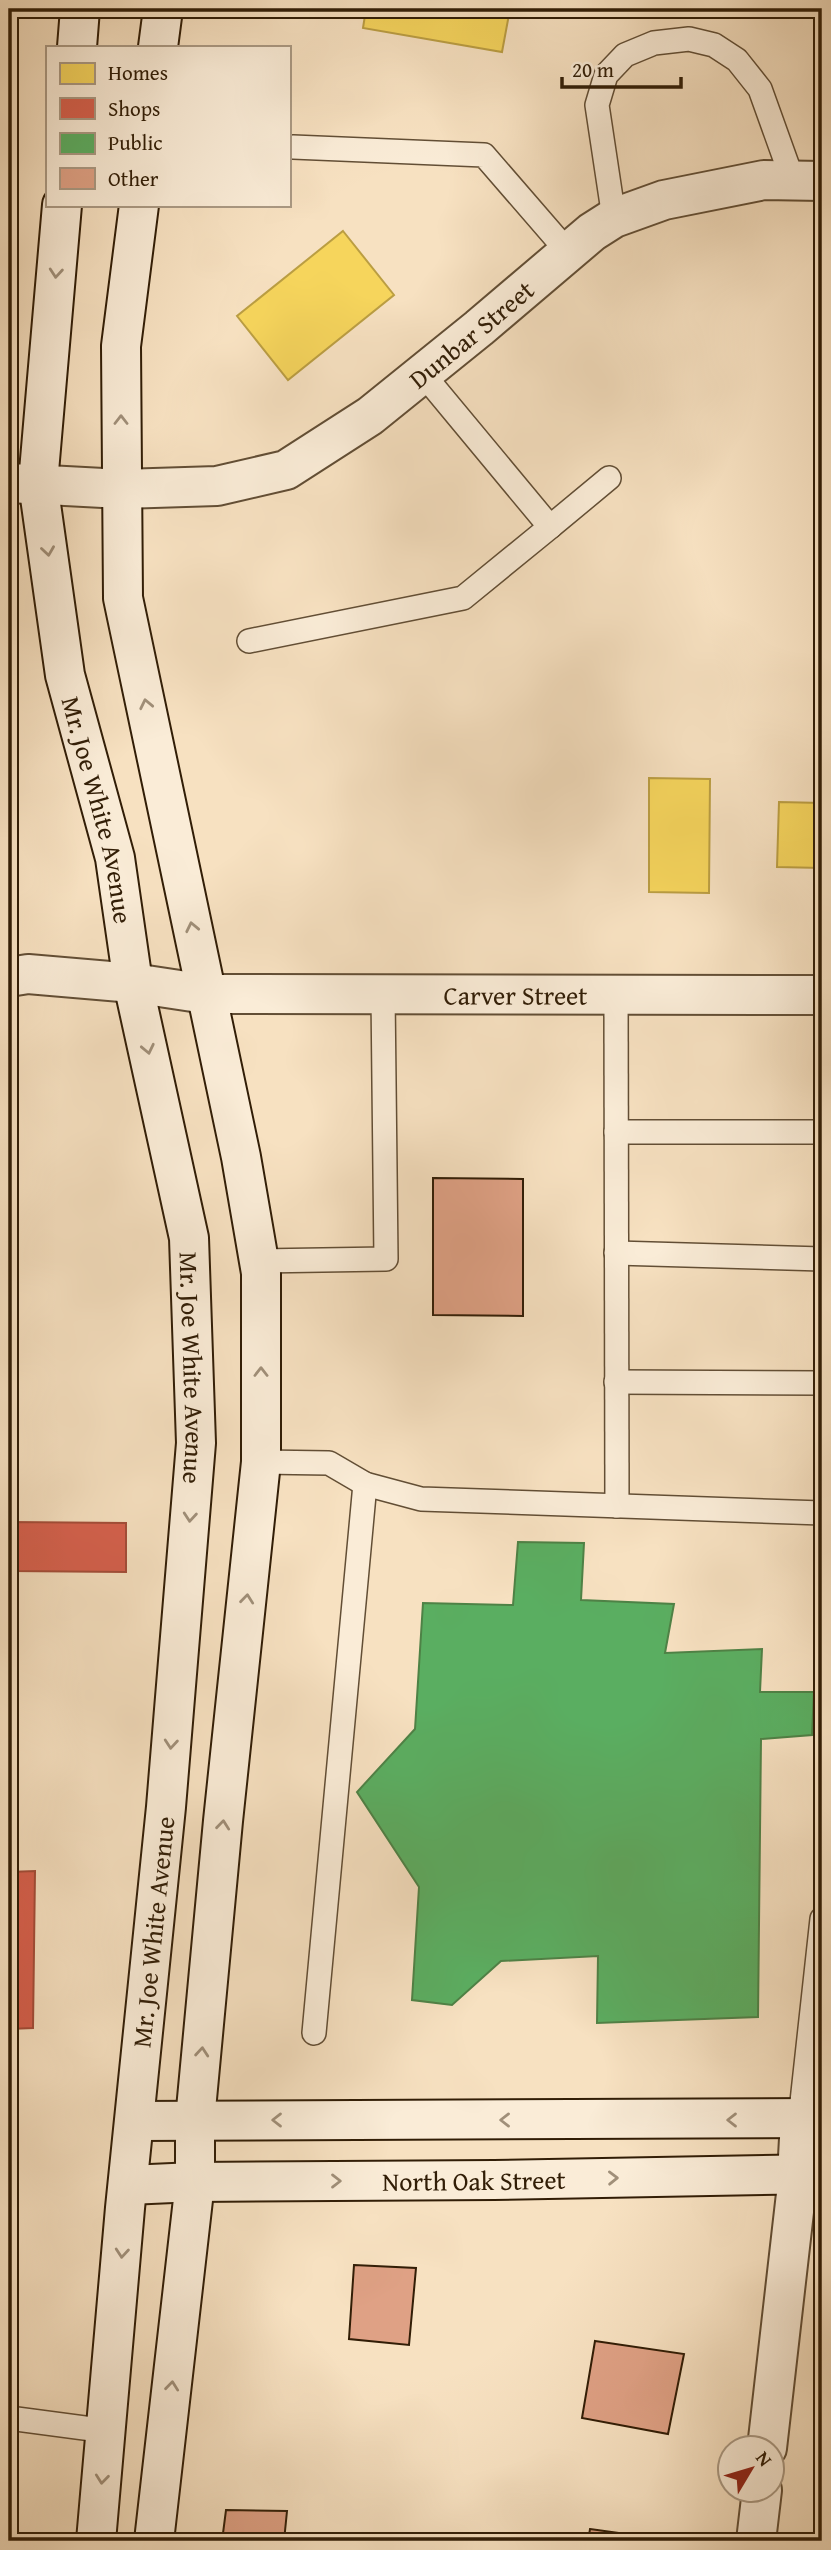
<svg xmlns="http://www.w3.org/2000/svg" width="831" height="2550" font-family="'Gentium Book Plus',serif">
	<style>
		.homes { fill: #f6d55c; stroke: #bb9e42; stroke-width: 2 }
		.shops { fill: #d6604d; stroke: #a44c38; stroke-width: 2 }
		.public { fill: #5aae61; stroke: #4e8246; stroke-width: 2 }
		.building { fill: #dfa185; stroke: #311d06; stroke-width: 2 }
		.lines { fill: none; stroke-linecap: round; stroke-linejoin: round }
		.service-casing { stroke: #624e35; stroke-width: 26 }
		.minor-casing { stroke: #624e35; stroke-width: 42 }
		.secondary-casing { stroke: #311d06; stroke-width: 42 }
		.service { stroke: #faecd7; stroke-width: 23 }
		.minor { stroke: #faecd7; stroke-width: 38 }
		.secondary { stroke: #faecd7; stroke-width: 38 }
		.oneway { stroke: #a08f79 }
		.labels { text-anchor: middle; dominant-baseline: central; stroke-width: 7; stroke-linejoin: round; paint-order: stroke }
		.street-label { font-size: 26px; fill: #311d06; stroke: #faecd7 }
	</style>
	<rect width="100%" height="100%" fill="#f7e1c1"/>
	<filter id="stains"><feTurbulence type="fractalNoise" baseFrequency=".00286" numOctaves="4"/><feColorMatrix values="0 0 0 0 .2 0 0 0 0 .09 0 0 0 0 .02 0 0 0 .5 -.17"/></filter>
	<radialGradient id="worn" r=".72"><stop offset=".6" stop-color="#630" stop-opacity="0"/><stop offset="1" stop-color="#630" stop-opacity=".3"/></radialGradient>
	<g class="homes">
		<polygon points="366,9 510,9 502,52 363,28"/>
		<polygon points="343,231 394,295 288,380 237,316"/>
		<polygon points="649,778 710,779 709,893 649,892"/>
		<polygon points="779,802 822,803 822,868 777,867"/>
	</g>
	<g class="shops">
		<polygon points="10,1522 126,1523 126,1572 10,1571"/>
		<polygon points="35,1871 33,2028 9,2029 9,1872"/>
	</g>
	<polygon class="public" points="518,1542 584,1543 581,1600 674,1604 665,1653 762,1649 760,1692 814,1692 812,1735 761,1739 758,2017 597,2023 598,1956 501,1961 452,2005 412,2000 419,1887 357,1792 415,1729 423,1603 513,1605"/>
	<g class="building">
		<polygon points="433,1178 523,1179 523,1316 433,1315"/>
		<polygon points="354,2265 416,2268 409,2345 349,2339"/>
		<polygon points="595,2341 684,2354 668,2434 582,2418"/>
		<polygon points="226,2510 287,2511 284,2541 222,2541"/>
		<polygon points="590,2529 670,2540 670,2541 588,2541"/>
	</g>
	<g class="lines">
		<defs>
			<g id="service">
				<polyline points="293,147 484,155 568,252"/>
				<polyline points="614,218 597,105 606,75 625,55 654,43 689,39 714,45 737,60 760,89 793,181"/>
				<polyline points="423,374 550,527 609,478"/>
				<polyline points="249,641 463,598 550,527"/>
				<polyline points="616,994 617,1506"/>
				<polyline points="616,1132 822,1132"/>
				<polyline points="616,1253 822,1259"/>
				<polyline points="259,1261 386,1259 383,994"/>
				<polyline points="616,1382 822,1383"/>
				<polyline points="261,1462 329,1463 365,1484 421,1499 822,1513"/>
				<polyline points="314,2033 365,1484"/>
				<polyline points="800,2120 822,1919"/>
				<polyline points="9,2418 107,2431"/>
			</g>
			<g id="minor">
				<path id="s1" d="M9,483L122,489L217,486L286,470L370,416L479,328L592,232L614,218L664,200L764,180L822,181"/>
				<path id="s2" d="M9,977L28,974L133,983L206,994L822,995"/>
				<polyline points="767,2448 796,2194 800,2120"/>
				<polyline points="756,2541 762,2490"/>
			</g>
			<g id="secondary">
				<polyline points="77,47 80,9"/>
				<polyline points="158,47 163,9"/>
				<path id="s3" d="M62,205L38,483L65,675L115,858L133,983L189,1238L196,1443L166,1807L125,2208L96,2541"/>
				<polyline points="139,205 121,346 123,598 241,1157 261,1273 261,1462 223,1821 195,2120 195,2182 154,2541"/>
				<polyline points="135,2121 822,2118"/>
				<path id="s4" d="M128,2185L195,2182L494,2180L822,2174"/>
			</g>
		</defs>
		<use href="#service" class="service-casing"/>
		<use href="#minor" class="minor-casing"/>
		<use href="#secondary" class="secondary-casing"/>
		<use href="#service" class="service"/>
		<use href="#minor" class="minor"/>
		<use href="#secondary" class="secondary"/>
	</g>
	<defs><path id="oneway-chevron" d="M-2-3.5L2.5 0L-2 3.5" fill="none" stroke-width="1.6" stroke-linecap="round" stroke-linejoin="round" transform="scale(1.75)"/></defs>
	<g class="oneway">
		<use href="#oneway-chevron" transform="translate(56 273) rotate(95)"/>
		<use href="#oneway-chevron" transform="translate(121 420) rotate(-90)"/>
		<use href="#oneway-chevron" transform="translate(48 551) rotate(82)"/>
		<use href="#oneway-chevron" transform="translate(146 704) rotate(-102)"/>
		<use href="#oneway-chevron" transform="translate(192 927) rotate(-102)"/>
		<use href="#oneway-chevron" transform="translate(148 1049) rotate(78)"/>
		<use href="#oneway-chevron" transform="translate(261 1372) rotate(-90)"/>
		<use href="#oneway-chevron" transform="translate(190 1517) rotate(95)"/>
		<use href="#oneway-chevron" transform="translate(247 1599) rotate(-84)"/>
		<use href="#oneway-chevron" transform="translate(171 1744) rotate(95)"/>
		<use href="#oneway-chevron" transform="translate(223 1825) rotate(-84)"/>
		<use href="#oneway-chevron" transform="translate(202 2052) rotate(-85)"/>
		<use href="#oneway-chevron" transform="translate(277 2120) rotate(-180)"/>
		<use href="#oneway-chevron" transform="translate(505 2120) rotate(-180)"/>
		<use href="#oneway-chevron" transform="translate(732 2120) rotate(-180)"/>
		<use href="#oneway-chevron" transform="translate(613 2178) rotate(-1)"/>
		<use href="#oneway-chevron" transform="translate(336 2181)"/>
		<use href="#oneway-chevron" transform="translate(122 2253) rotate(95)"/>
		<use href="#oneway-chevron" transform="translate(172 2386) rotate(-84)"/>
		<use href="#oneway-chevron" transform="translate(102 2479) rotate(96)"/>
	</g>
	<g class="labels">
		<g class="street-label">
			<text stroke="none"><textPath href="#s1" startOffset="509">Dunbar Street</textPath></text>
			<text stroke="none"><textPath href="#s3" startOffset="612">Mr. Joe White Avenue</textPath></text>
			<text stroke="none"><textPath href="#s2" startOffset="508">Carver Street</textPath></text>
			<text stroke="none"><textPath href="#s3" startOffset="1180">Mr. Joe White Avenue</textPath></text>
			<text transform="translate(153 1932) rotate(-84)">Mr. Joe White Avenue</text>
			<text stroke="none"><textPath href="#s4" startOffset="346">North Oak Street</textPath></text>
		</g>
	</g>
	<rect width="831" height="2550" fill="none" stroke="#f7e1c1" stroke-width="35"/>
	<rect x="10" y="10" width="810" height="2529" fill="none" stroke="#311d06" stroke-width="3.5"/>
	<rect x="18" y="18" width="796" height="2515" fill="none" stroke="#311d06" stroke-width="2"/>
	<rect x="46" y="46" width="245" height="161" fill="#faecd7" stroke="#aa9983" stroke-width="2"/>
	<rect x="60" y="63" width="35" height="21" fill="#f6d55c" stroke="#aa9983" stroke-width="2"/>
	<text x="108" y="80" font-size="21" fill="#311d06">Homes</text>
	<rect x="60" y="98" width="35" height="21" fill="#d6604d" stroke="#aa9983" stroke-width="2"/>
	<text x="108" y="116" font-size="21" fill="#311d06">Shops</text>
	<rect x="60" y="133" width="35" height="21" fill="#5aae61" stroke="#aa9983" stroke-width="2"/>
	<text x="108" y="150" font-size="21" fill="#311d06">Public</text>
	<rect x="60" y="168" width="35" height="21" fill="#dfa185" stroke="#aa9983" stroke-width="2"/>
	<text x="108" y="186" font-size="21" fill="#311d06">Other</text>
	<g transform="translate(751 2469) rotate(52)"><circle r="33" fill="#faecd7" stroke="#aa9983" stroke-width="2"/>
	<path d="M0-5L12 26L0 18L-12 26Z" fill="#8f2418"/>
	<text y="-10" font-size="19" font-weight="bold" text-anchor="middle" fill="#311d06">N</text>
	</g>
	<path d="M562 77v10h119v-10" fill="none" stroke="#311d06" stroke-width="3.5"/>
	<text x="572" y="77" font-size="21" fill="#311d06" stroke="#faecd7" stroke-width="5" paint-order="stroke">20 m</text>
	<rect width="100%" height="100%" filter="url(#stains)"/>
	<rect width="100%" height="100%" fill="url(#worn)"/>
</svg>
